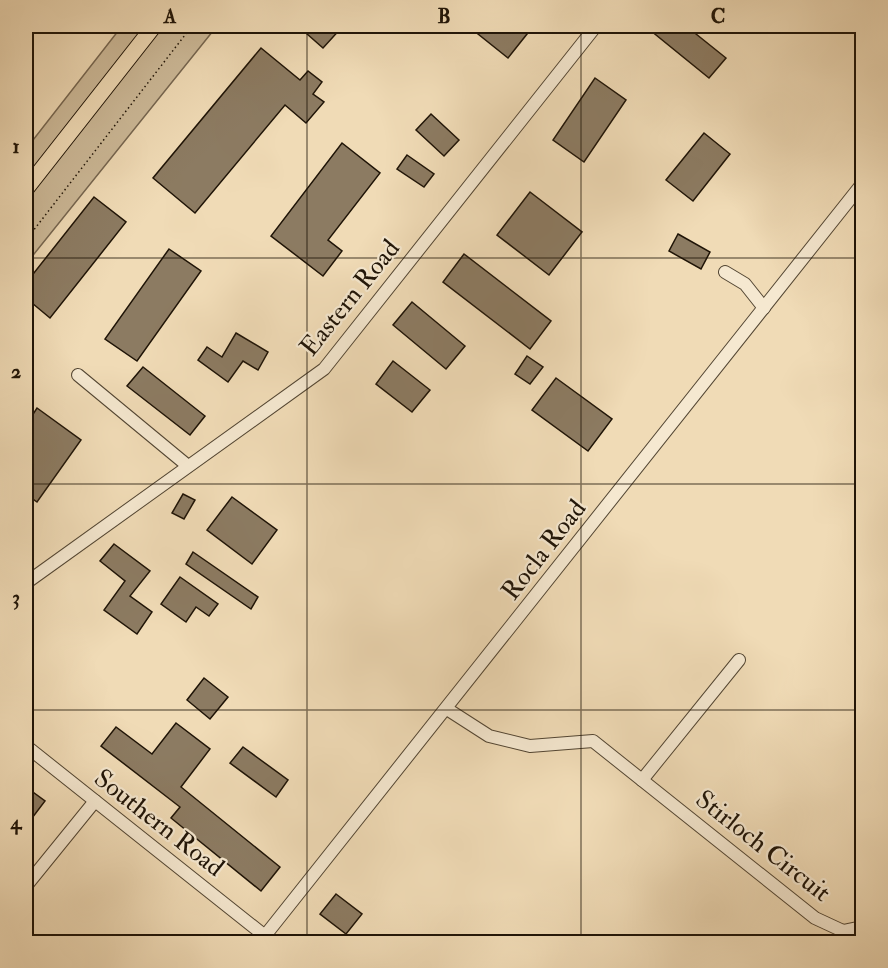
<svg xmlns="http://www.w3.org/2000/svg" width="888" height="968" font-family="'IM FELL Double Pica',serif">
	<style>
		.green { fill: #ccb998; stroke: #766650; stroke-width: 1.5 }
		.building { fill: #8c7b62; stroke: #1f1407; stroke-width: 1.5 }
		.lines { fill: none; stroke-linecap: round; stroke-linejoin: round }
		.minor-casing { stroke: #534633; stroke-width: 14 }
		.major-casing { stroke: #1f1407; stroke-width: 17 }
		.path { stroke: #1f1407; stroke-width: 1.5; stroke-dasharray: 1.5 3; stroke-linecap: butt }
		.minor { stroke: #f5e8d0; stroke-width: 12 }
		.major { stroke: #f0dbb6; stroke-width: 15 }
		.grid { fill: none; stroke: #1f1407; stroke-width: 1.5; stroke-opacity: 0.55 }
		.labels { text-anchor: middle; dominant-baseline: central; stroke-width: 4.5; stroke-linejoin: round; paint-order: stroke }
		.street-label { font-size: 26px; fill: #1f1407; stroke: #f5e8d0 }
		.neatline { fill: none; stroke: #1f1407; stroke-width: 2 }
		.grid-label { font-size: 20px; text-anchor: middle; font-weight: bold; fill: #1f1407 }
	</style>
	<rect width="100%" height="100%" fill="#f0dbb6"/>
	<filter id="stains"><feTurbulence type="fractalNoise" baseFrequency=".00333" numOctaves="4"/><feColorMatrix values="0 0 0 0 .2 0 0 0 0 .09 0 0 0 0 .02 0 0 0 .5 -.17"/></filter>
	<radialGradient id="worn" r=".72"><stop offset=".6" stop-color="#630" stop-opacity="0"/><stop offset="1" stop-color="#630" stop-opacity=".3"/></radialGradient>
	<polygon class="green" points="122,26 217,26 26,264 26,149"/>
	<g class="building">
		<polygon points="298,26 343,26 323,48"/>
		<polygon points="468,26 517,26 527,34 508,58"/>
		<polygon points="645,26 686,26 726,58 709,78"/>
		<polygon points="261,48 300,80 308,71 322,82 313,94 324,102 306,123 285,105 195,213 153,178"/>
		<polygon points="595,78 626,100 584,162 553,140"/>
		<polygon points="431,114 459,140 444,156 416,130"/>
		<polygon points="704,133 730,154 693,201 666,180"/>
		<polygon points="342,143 380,173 328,240 342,251 323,276 271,236"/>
		<polygon points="407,155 434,174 424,187 397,169"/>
		<polygon points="530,192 582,232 549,275 497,235"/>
		<polygon points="94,197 126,222 50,318 26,298 26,283"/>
		<polygon points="678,234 710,252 701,269 669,251"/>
		<polygon points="169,249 201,271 137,361 105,339"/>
		<polygon points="464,254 551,321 530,349 443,282"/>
		<polygon points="412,302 465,346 446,369 393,325"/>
		<polygon points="236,333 268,352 258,370 243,361 228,382 198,360 207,347 222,357"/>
		<polygon points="527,356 543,367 530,384 515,374"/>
		<polygon points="393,361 430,390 412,412 376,384"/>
		<polygon points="143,367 205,416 190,435 127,386"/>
		<polygon points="556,378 612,419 588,451 532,410"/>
		<polygon points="37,408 81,440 37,502 26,494 26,425"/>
		<polygon points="183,494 195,500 184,519 172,513"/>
		<polygon points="232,497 277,530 252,564 207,530"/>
		<polygon points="114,544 150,571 130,596 152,612 137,634 104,610 125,581 100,561"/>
		<polygon points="193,552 258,597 251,609 186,564"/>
		<polygon points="180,577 218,604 209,616 196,607 186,622 161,604"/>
		<polygon points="204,678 228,697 210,719 187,700"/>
		<polygon points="176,723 210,749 181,787 280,867 261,891 171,818 180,807 101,746 116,727 152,754"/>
		<polygon points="243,747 288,780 276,797 230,763"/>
		<polygon points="26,787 45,801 26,826"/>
		<polygon points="336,894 362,914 346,934 320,914"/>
	</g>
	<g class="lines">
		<defs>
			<g id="minor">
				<polyline points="725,272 745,284 764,308"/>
				<polyline points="78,375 188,466"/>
				<polyline points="26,583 324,369 596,26"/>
				<polyline points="447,709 489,736 530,746 593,741 815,918 843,931 862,927"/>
				<polyline points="26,746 265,936"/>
				<polyline points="642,780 739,660"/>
				<polyline points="26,886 95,801"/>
				<polyline points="260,942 862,184"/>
			</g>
			<polyline id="major" points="26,189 154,26"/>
		</defs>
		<use href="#minor" class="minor-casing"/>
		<use href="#major" class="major-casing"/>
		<polyline class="path" points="26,240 192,26"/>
		<use href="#minor" class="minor"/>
		<use href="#major" class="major"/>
	</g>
	<path class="grid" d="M307,26V942M581,26V942M26,258H862M26,484H862M26,710H862"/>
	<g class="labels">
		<g class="street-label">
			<text transform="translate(350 298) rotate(-51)">Eastern Road</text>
			<text transform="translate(544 550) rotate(-52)">Rocla Road</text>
			<text transform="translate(159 823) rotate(38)">Southern Road</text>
			<text transform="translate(763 846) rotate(38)">Stirloch Circuit</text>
		</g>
	</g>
	<rect width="888" height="968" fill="none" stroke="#f0dbb6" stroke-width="66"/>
	<rect x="33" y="33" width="822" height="902" class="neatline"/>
	<g class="grid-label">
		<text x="170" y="23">A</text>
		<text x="444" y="23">B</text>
		<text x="718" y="23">C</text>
		<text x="16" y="153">1</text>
		<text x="16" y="378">2</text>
		<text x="16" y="604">3</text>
		<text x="16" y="829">4</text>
	</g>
	<rect width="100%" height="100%" filter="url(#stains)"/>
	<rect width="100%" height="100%" fill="url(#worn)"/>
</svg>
